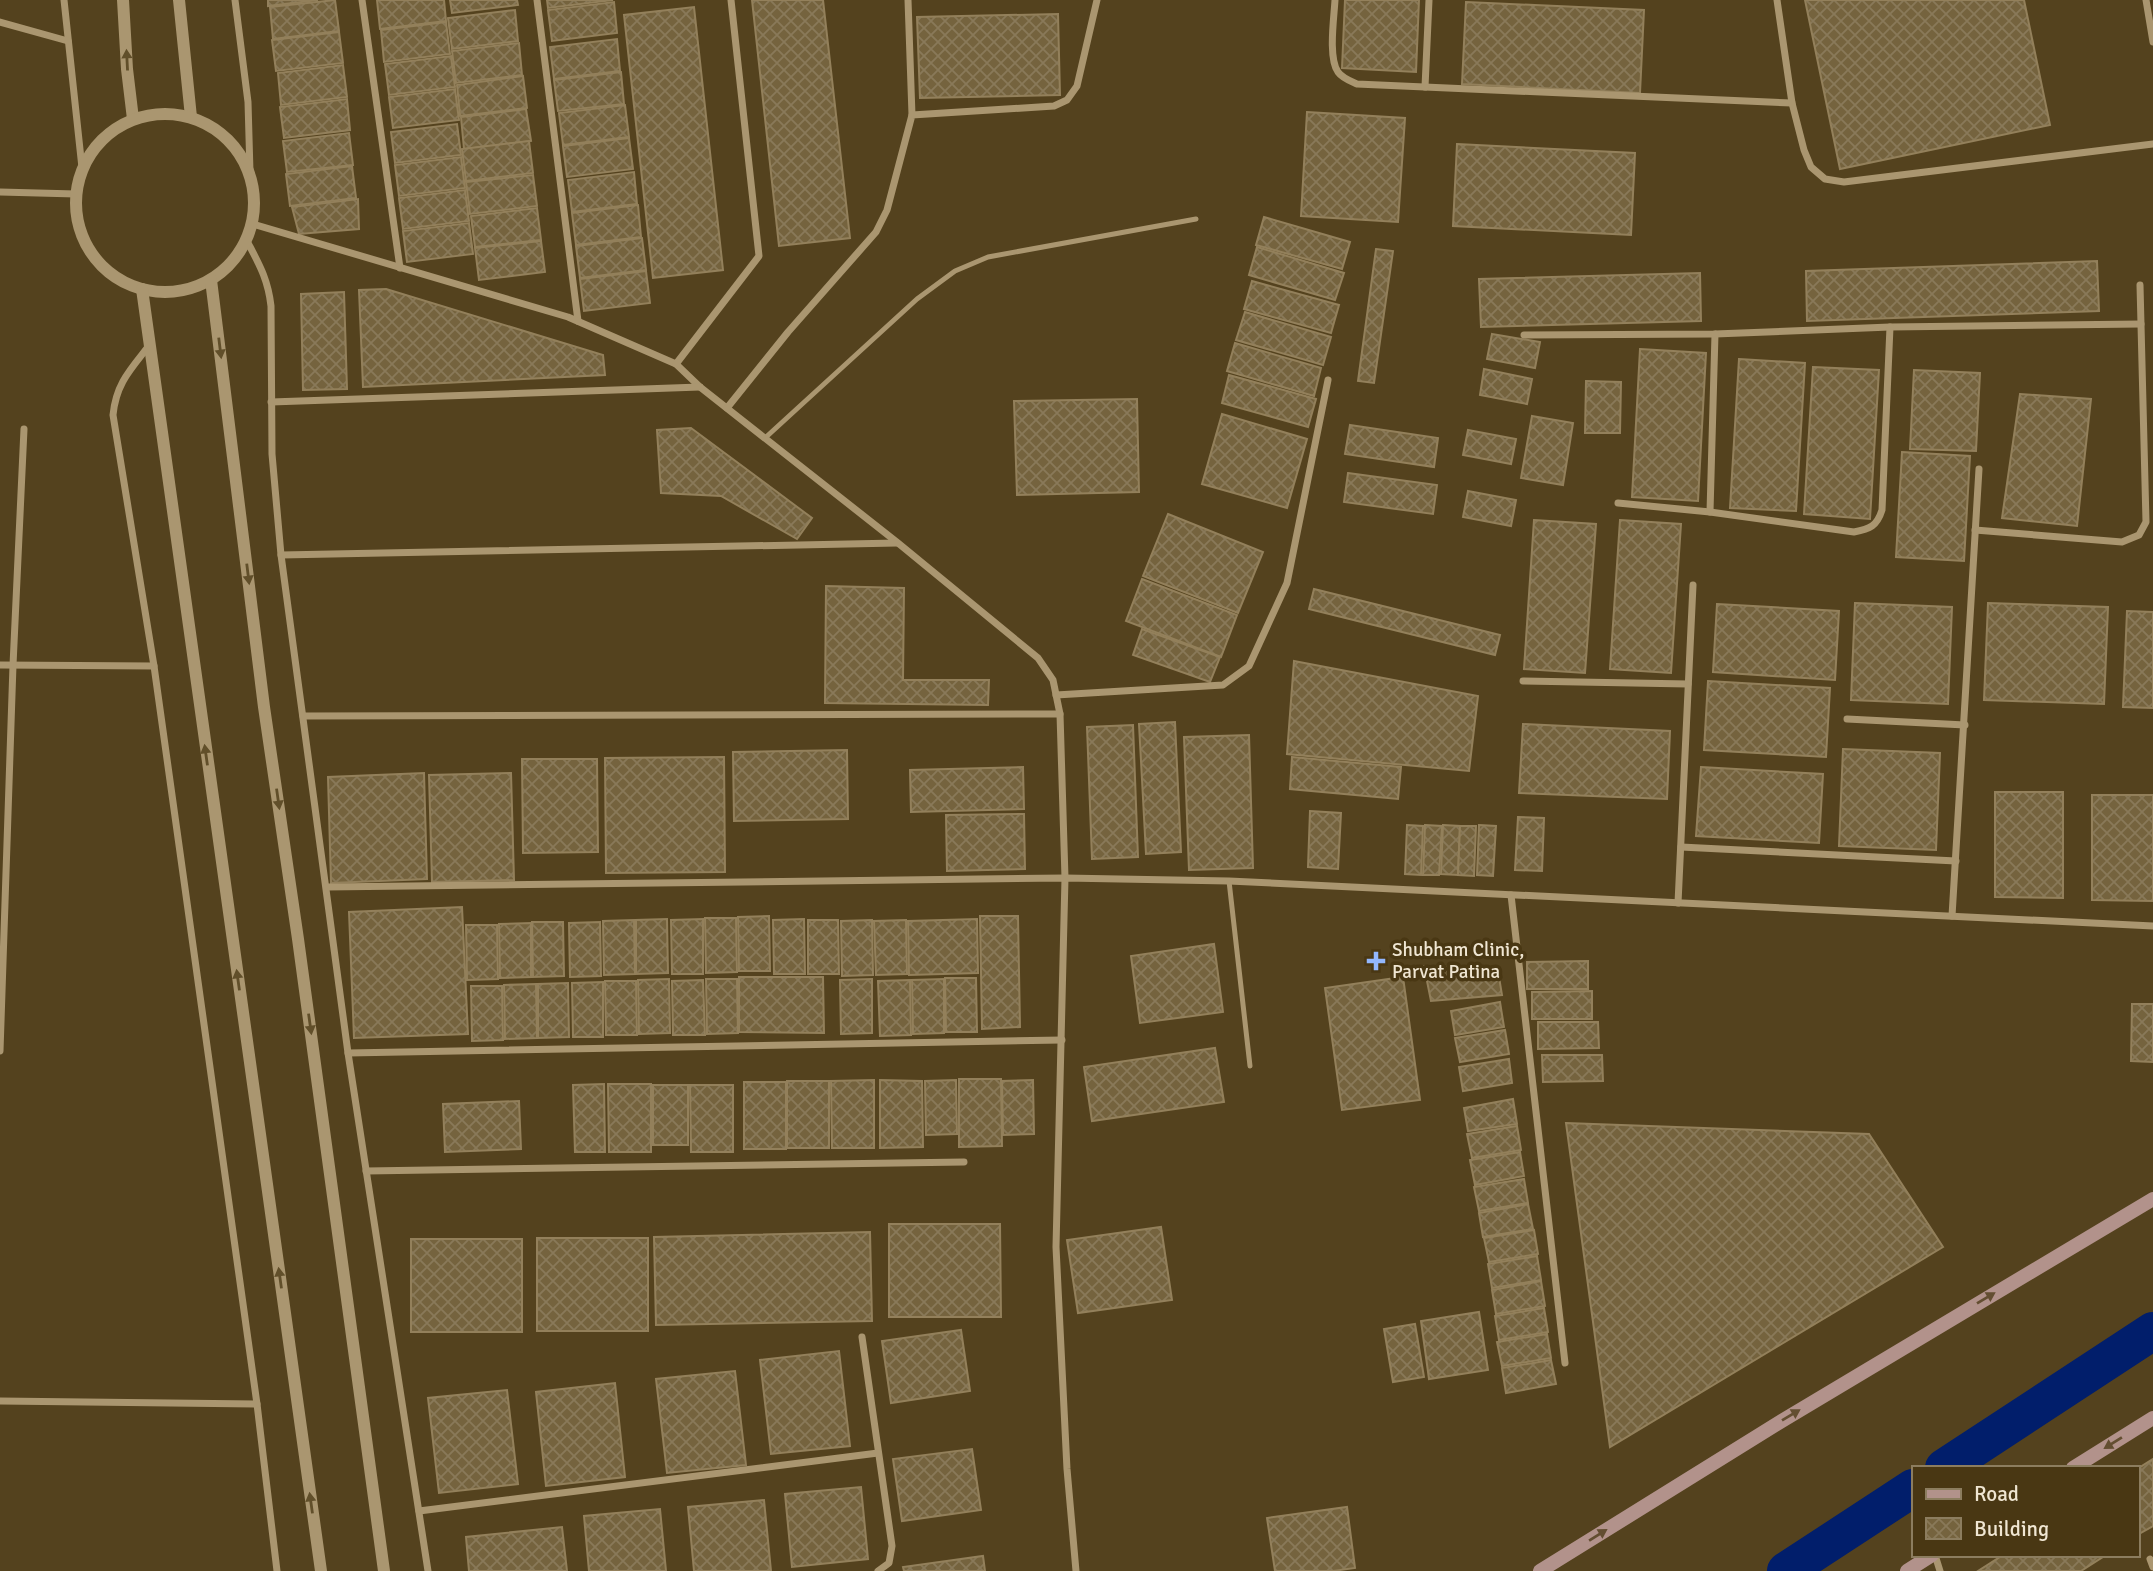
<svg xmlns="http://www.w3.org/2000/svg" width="2153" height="1571" font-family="Signika,sans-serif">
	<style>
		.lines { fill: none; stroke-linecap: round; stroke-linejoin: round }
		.canal { stroke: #011e6b; stroke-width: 38 }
		.building { fill: url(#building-cross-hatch); stroke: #93805b; stroke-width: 2 }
		.service { stroke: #aa9670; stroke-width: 5 }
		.minor { stroke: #aa9670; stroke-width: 7 }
		.tertiary { stroke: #aa9670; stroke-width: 12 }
		.secondary { stroke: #b2928b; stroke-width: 14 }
		.oneway { fill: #614f2a }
		.oneway2 { fill: #634e31 }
		.poi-dot { fill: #93b7fd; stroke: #493713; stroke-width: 2.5 }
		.labels { text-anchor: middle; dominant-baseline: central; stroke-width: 7; stroke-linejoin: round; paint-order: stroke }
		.poi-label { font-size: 19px; fill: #f0e6d2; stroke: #493713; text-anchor: start }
	</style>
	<defs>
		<pattern id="building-cross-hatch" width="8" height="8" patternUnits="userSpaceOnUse" patternTransform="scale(1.75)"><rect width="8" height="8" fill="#75633e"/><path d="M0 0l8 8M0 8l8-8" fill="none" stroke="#897959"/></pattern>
	</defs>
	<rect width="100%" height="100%" fill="#54421e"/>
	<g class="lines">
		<g class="canal">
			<polyline points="1944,1468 2153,1331"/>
			<polyline points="1786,1571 1913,1488"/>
		</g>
	</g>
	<g class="building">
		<polygon points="268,0 318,0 268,6"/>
		<polygon points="335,0 339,31 273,39 270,7"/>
		<polygon points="377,0 444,0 446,21 380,29"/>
		<polygon points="450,0 517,0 518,5 452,13"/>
		<polygon points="547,0 613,0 548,8"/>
		<polygon points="752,0 823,0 850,238 779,246"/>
		<polygon points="1345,0 1419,0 1416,72 1342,68"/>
		<polygon points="1805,0 2024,0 2050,125 1840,169"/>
		<polygon points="614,2 617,33 552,41 548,10"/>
		<polygon points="1466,2 1644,10 1640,93 1462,84"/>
		<polygon points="694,7 723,270 653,278 624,15"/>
		<polygon points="515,10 518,41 452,49 448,18"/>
		<polygon points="1058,14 1060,95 920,98 917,17"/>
		<polygon points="446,22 450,54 384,62 381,30"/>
		<polygon points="339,32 343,63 276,71 272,40"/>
		<polygon points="617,39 620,71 554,79 550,47"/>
		<polygon points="519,43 522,75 456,83 452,51"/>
		<polygon points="451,56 455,87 389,95 385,64"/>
		<polygon points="343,65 347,97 281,105 278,73"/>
		<polygon points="621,72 624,104 558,111 554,80"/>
		<polygon points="523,76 527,108 460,116 457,85"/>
		<polygon points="455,89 459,120 393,128 389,97"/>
		<polygon points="347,99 350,130 284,138 280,107"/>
		<polygon points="625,105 629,137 563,145 559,113"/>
		<polygon points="526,109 531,141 464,149 461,117"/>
		<polygon points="1307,112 1405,118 1398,222 1301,216"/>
		<polygon points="457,124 461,155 395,163 391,132"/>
		<polygon points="349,133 353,165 287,172 283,141"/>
		<polygon points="629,138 633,169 567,177 563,146"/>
		<polygon points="529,141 533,173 466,181 462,149"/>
		<polygon points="1457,144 1635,153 1631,235 1453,226"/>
		<polygon points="461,157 465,188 399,196 395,165"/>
		<polygon points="352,166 356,198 290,206 286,174"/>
		<polygon points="634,172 637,204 572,212 568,180"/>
		<polygon points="533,175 537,206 470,214 466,182"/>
		<polygon points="465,190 469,221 403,229 399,198"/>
		<polygon points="358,199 359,229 299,234 292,207"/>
		<polygon points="638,205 641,237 576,245 572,213"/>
		<polygon points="537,208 541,240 475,247 471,216"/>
		<polygon points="1264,217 1350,242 1342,269 1256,245"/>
		<polygon points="469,223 473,254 407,262 403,231"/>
		<polygon points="642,238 646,270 580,278 576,246"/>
		<polygon points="541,241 545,272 479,280 475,248"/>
		<polygon points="1257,247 1344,273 1335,300 1249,275"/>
		<polygon points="1376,249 1393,251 1374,383 1358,381"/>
		<polygon points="2097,261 2099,311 1807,321 1806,271"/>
		<polygon points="646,271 650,303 584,311 580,279"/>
		<polygon points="1700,273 1701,321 1481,327 1479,279"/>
		<polygon points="1252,281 1339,305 1331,333 1244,309"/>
		<polygon points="386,289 603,355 605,375 363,387 359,290"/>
		<polygon points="344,292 347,389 303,390 301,294"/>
		<polygon points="1245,312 1331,337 1323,365 1236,340"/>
		<polygon points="1492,334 1540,342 1535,368 1487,359"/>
		<polygon points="1235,343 1321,368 1314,396 1227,371"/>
		<polygon points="1640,349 1706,353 1698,501 1632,497"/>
		<polygon points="1739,359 1805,363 1796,511 1730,508"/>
		<polygon points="1813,367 1879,370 1870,519 1804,514"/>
		<polygon points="1484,369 1532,379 1527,404 1480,395"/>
		<polygon points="1914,370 1980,373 1976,451 1910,449"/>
		<polygon points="1229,375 1316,399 1308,427 1222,403"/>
		<polygon points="1586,381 1621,382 1620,433 1585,433"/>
		<polygon points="2020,394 2091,399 2077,526 2002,518"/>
		<polygon points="1137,399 1139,492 1017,495 1014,401"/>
		<polygon points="1222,414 1307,439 1287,508 1202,484"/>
		<polygon points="1532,416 1573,423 1563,485 1521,478"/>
		<polygon points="1350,425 1438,438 1434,467 1345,454"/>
		<polygon points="691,428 812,518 797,539 721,496 661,493 657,430"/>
		<polygon points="1468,430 1516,439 1511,464 1463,455"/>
		<polygon points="1902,452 1970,456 1964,561 1896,557"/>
		<polygon points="1348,473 1437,485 1433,514 1344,502"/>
		<polygon points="1468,491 1516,500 1511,526 1463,517"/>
		<polygon points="1168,514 1263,552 1238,613 1143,576"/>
		<polygon points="1534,520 1596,524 1585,673 1524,669"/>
		<polygon points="1620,520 1681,524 1671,673 1610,669"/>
		<polygon points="1142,579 1237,615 1221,657 1126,621"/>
		<polygon points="826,586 904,588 903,680 989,680 988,705 825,703"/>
		<polygon points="1314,589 1500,635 1495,655 1309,609"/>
		<polygon points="1855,603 1952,607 1948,704 1851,700"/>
		<polygon points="1988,603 2108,607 2104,704 1984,700"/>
		<polygon points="1717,604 1839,611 1835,680 1713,672"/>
		<polygon points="2127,611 2153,612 2153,708 2123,707"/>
		<polygon points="1142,629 1220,657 1210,682 1133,655"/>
		<polygon points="1294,661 1478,696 1469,771 1287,754"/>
		<polygon points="1708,681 1830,688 1826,757 1704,750"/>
		<polygon points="1175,722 1181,852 1146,854 1139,724"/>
		<polygon points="1523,724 1670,731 1667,799 1519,793"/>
		<polygon points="1133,725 1138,857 1092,859 1087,727"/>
		<polygon points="1249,735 1253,868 1189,870 1184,737"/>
		<polygon points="1843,749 1940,753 1936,850 1839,846"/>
		<polygon points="847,750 848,819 734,821 733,752"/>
		<polygon points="724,757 725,872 606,873 605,758"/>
		<polygon points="1292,757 1401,767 1398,799 1290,789"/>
		<polygon points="522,759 597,759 598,852 523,853"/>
		<polygon points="1023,767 1024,809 911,812 910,770"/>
		<polygon points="1701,767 1823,774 1819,843 1696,836"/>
		<polygon points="424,773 427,879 331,883 328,777"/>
		<polygon points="511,773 514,880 432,882 429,775"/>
		<polygon points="1995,792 2063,792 2063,898 1995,897"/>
		<polygon points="2092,795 2153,795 2153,901 2092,900"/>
		<polygon points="1310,811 1341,813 1338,869 1308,867"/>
		<polygon points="1024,814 1025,869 947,871 946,815"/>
		<polygon points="1518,817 1544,818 1542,871 1515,870"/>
		<polygon points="1407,825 1423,826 1421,875 1405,874"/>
		<polygon points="1425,825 1442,826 1439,875 1423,875"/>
		<polygon points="1443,825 1460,826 1458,875 1441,874"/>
		<polygon points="1479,825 1496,826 1493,876 1477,875"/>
		<polygon points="1460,826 1476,826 1474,876 1458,875"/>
		<polygon points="462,907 468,1034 354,1038 349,912"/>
		<polygon points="769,916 770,971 739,971 738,917"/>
		<polygon points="980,916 1018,916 1020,1027 982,1029"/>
		<polygon points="705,918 736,918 737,972 706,973"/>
		<polygon points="667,919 668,973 636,974 636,920"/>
		<polygon points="703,919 703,974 672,974 671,920"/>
		<polygon points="804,919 805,974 774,974 773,920"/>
		<polygon points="977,919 978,973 909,975 908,921"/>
		<polygon points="634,920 635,974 604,975 603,921"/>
		<polygon points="808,920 838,920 839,974 808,974"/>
		<polygon points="872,920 873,975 842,976 841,921"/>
		<polygon points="906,920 907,974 876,975 874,921"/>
		<polygon points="532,922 563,922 564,976 533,977"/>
		<polygon points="600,922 601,976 570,977 569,923"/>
		<polygon points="531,923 531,977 500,978 499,924"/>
		<polygon points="466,925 497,925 498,979 467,980"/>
		<polygon points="1214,944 1223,1012 1140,1023 1131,956"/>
		<polygon points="1588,961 1588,989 1527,989 1527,962"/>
		<polygon points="1424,966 1498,971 1502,995 1431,1001"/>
		<polygon points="739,977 823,977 824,1033 739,1032"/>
		<polygon points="1403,977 1420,1100 1342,1110 1325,988"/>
		<polygon points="945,978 976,978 977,1032 946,1032"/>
		<polygon points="669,979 670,1033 639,1034 638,980"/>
		<polygon points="706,979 737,979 738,1033 707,1034"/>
		<polygon points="872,979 872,1033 841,1034 840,980"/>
		<polygon points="944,979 944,1033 913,1034 912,980"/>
		<polygon points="703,980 705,1035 673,1035 672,981"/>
		<polygon points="910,980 911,1035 880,1036 878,981"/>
		<polygon points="605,981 636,981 637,1035 606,1035"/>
		<polygon points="603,982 603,1037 573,1037 572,983"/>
		<polygon points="568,983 569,1037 538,1038 538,984"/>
		<polygon points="536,984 537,1038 505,1039 504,985"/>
		<polygon points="471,986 502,986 503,1040 472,1041"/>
		<polygon points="1592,991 1592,1019 1532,1019 1532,992"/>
		<polygon points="1500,1002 1504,1027 1455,1035 1451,1011"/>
		<polygon points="2132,1004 2153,1004 2153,1062 2131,1061"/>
		<polygon points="1538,1022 1598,1022 1599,1048 1538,1049"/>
		<polygon points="1505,1030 1509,1054 1460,1062 1455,1038"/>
		<polygon points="1215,1048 1224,1102 1092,1121 1084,1067"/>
		<polygon points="1542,1055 1602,1055 1603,1081 1543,1082"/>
		<polygon points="1509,1059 1512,1083 1463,1091 1459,1067"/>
		<polygon points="959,1079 1001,1079 1002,1146 959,1147"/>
		<polygon points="874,1080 874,1148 832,1148 831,1081"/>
		<polygon points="880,1080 922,1081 923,1147 880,1148"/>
		<polygon points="956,1080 957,1134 926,1135 925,1081"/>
		<polygon points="1033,1080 1034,1134 1003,1135 1002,1081"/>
		<rect x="787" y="1081" width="42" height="67"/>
		<rect x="744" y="1082" width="42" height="67"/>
		<polygon points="604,1084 605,1152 575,1152 573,1085"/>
		<polygon points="608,1084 651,1084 651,1152 609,1152"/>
		<rect x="653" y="1085" width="35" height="60"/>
		<polygon points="690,1085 733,1085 733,1152 691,1152"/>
		<polygon points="1513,1099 1517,1124 1468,1131 1464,1108"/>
		<polygon points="519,1101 521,1149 445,1152 443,1104"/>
		<polygon points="1566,1123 1869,1134 1943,1247 1610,1447"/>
		<polygon points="1517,1126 1521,1150 1472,1158 1467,1134"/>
		<polygon points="1520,1152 1524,1176 1475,1185 1470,1160"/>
		<polygon points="1524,1179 1528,1203 1479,1211 1474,1187"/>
		<polygon points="1528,1204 1533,1229 1483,1237 1479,1213"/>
		<polygon points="889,1224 1000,1224 1001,1317 889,1317"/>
		<polygon points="1161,1227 1172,1300 1078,1313 1067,1240"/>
		<polygon points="1534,1230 1538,1254 1489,1262 1484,1238"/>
		<polygon points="870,1232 872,1321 656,1325 654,1237"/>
		<rect x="537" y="1238" width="111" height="93"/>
		<rect x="411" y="1239" width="111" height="93"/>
		<polygon points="1537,1256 1541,1280 1492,1288 1488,1264"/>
		<polygon points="1541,1281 1545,1306 1496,1314 1492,1290"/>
		<polygon points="1544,1308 1548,1332 1499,1340 1495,1316"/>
		<polygon points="1479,1312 1488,1370 1429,1379 1421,1321"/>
		<polygon points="1415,1324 1424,1377 1393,1382 1384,1329"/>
		<polygon points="961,1330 970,1391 891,1403 882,1341"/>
		<polygon points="1547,1334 1551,1358 1502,1366 1497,1342"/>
		<polygon points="839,1351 850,1446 771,1454 760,1360"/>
		<polygon points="1551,1360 1556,1384 1506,1393 1502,1368"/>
		<polygon points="735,1371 746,1465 667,1473 656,1379"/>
		<polygon points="615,1383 625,1477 546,1486 536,1392"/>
		<polygon points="507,1390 518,1484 439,1493 428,1398"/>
		<polygon points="972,1449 981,1510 902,1521 893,1459"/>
		<polygon points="2153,1459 2153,1526 2137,1535 2137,1469"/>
		<polygon points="861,1487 868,1559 792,1567 785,1494"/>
		<polygon points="764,1500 771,1571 694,1571 688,1507"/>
		<polygon points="1347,1507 1355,1568 1333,1571 1275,1571 1267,1518"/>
		<polygon points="660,1509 666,1571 589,1571 584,1516"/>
		<polygon points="562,1527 567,1571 469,1571 466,1537"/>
		<polygon points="2003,1555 2106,1555 2081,1571 1978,1571"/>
		<polygon points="983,1556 985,1571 904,1571 903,1567"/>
	</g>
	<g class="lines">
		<g class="service">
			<polyline points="765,438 917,299 955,271 988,257 1196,219"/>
			<polyline points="1229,881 1250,1066"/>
		</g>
		<g class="minor">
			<polyline points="64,0 82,168"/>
			<polyline points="235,0 248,102 250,172"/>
			<polyline points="362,0 400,268"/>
			<polyline points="537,0 578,321"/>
			<polyline points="908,0 912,115"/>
			<path d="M1335,0C1334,18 1328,58 1338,72C1342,78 1350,81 1357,84L1792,103"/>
			<polyline points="1777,0 1792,103 1804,150 1811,167 1825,179 1844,182 2153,144"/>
			<polyline points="2146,0 2153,42"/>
			<polyline points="0,22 68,41"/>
			<polyline points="1425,87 1429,0"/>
			<polyline points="0,192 76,194"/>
			<polyline points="253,224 568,317 676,364 700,387 898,543 1038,658 1053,680 1060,714 1065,878 1056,1247 1067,1469 1076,1571"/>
			<path d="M247,241C259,264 268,279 271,306L272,454L281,555L348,1053L428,1571"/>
			<polyline points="1524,335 1715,334 1890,327 2141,324"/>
			<path d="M148,347C130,370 116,384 113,415L154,666L257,1404L277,1571"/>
			<polyline points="676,364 759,256 731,0"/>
			<polyline points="271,402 700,387"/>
			<polyline points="727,408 788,332 876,232 887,210 912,115 1054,106 1067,100 1077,86 1097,0"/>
			<path d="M1618,503L1710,512L1854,532C1870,529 1877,526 1882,510L1890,327"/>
			<polyline points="1710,512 1715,334"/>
			<polyline points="1975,530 2122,542 2139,535 2146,522 2140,285"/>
			<polyline points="281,555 897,543"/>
			<polyline points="0,665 154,666"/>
			<polyline points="1523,681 1688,684"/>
			<polyline points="1056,695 1223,685 1249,666 1287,583 1328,380"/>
			<polyline points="303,716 1060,714"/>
			<polyline points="1847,719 1965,725"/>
			<polyline points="1681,847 1956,861"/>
			<polyline points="327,887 1065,878 1229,881 2153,926"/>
			<polyline points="1511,895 1565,1363"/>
			<polyline points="1678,903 1693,585"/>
			<polyline points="1952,916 1979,469"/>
			<polyline points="0,1051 13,665 24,429"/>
			<polyline points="348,1053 1062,1040"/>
			<polyline points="366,1171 964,1162"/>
			<polyline points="862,1337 892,1546 889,1563 878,1571"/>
			<polyline points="0,1401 257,1404"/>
			<polyline points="419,1511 878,1453"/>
			<polyline points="1935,1555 1940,1571"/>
			<polyline points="2150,1559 2153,1567"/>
		</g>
		<g class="tertiary">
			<polyline points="123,0 127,69 133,119"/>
			<polyline points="179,0 191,117"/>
			<circle cx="165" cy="203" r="89"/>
			<polyline points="211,280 264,707 298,939 384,1571"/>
			<polyline points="142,289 321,1571"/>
		</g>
		<g class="secondary">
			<polyline points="2073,1468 2153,1418"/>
			<polyline points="1540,1571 1785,1419 2153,1199"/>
			<polyline points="1907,1571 1932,1555"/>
		</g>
	</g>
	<defs><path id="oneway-solid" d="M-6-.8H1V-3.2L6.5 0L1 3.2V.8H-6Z" transform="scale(1.75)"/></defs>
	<g class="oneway">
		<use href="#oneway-solid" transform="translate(127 60) rotate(-93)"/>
		<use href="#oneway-solid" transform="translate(220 348) rotate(83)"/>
		<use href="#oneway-solid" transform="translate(248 574) rotate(83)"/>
		<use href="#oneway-solid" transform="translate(206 755) rotate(-98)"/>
		<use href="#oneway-solid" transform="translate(278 799) rotate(82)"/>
		<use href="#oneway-solid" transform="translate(238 980) rotate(-98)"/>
		<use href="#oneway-solid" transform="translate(310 1024) rotate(82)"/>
		<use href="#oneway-solid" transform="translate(280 1278) rotate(-98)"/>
		<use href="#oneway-solid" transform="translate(311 1503) rotate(-98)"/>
	</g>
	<g class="oneway2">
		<use href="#oneway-solid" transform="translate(1986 1298) rotate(-31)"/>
		<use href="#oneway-solid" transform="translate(1791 1415) rotate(-31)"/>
		<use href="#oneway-solid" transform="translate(2113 1443) rotate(148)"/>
		<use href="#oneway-solid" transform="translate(1598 1535) rotate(-32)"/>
	</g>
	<path class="poi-dot" d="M1372.5 950.5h7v7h7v7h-7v7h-7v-7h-7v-7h7z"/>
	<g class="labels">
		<g class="poi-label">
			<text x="1392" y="950">Shubham Clinic,<tspan x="1392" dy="22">Parvat Patina</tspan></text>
		</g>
	</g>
	<rect x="1912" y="1466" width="228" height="91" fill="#493713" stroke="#8c7d5f" stroke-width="2"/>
	<rect x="1926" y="1489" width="35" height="10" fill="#b2928b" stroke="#8c7d5f" stroke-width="2"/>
	<text x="1974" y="1501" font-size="21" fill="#f0e6d2">Road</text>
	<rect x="1926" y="1518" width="35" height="21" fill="url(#building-cross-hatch)" stroke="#8c7d5f" stroke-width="2"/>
	<text x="1974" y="1536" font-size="21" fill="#f0e6d2">Building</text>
</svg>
